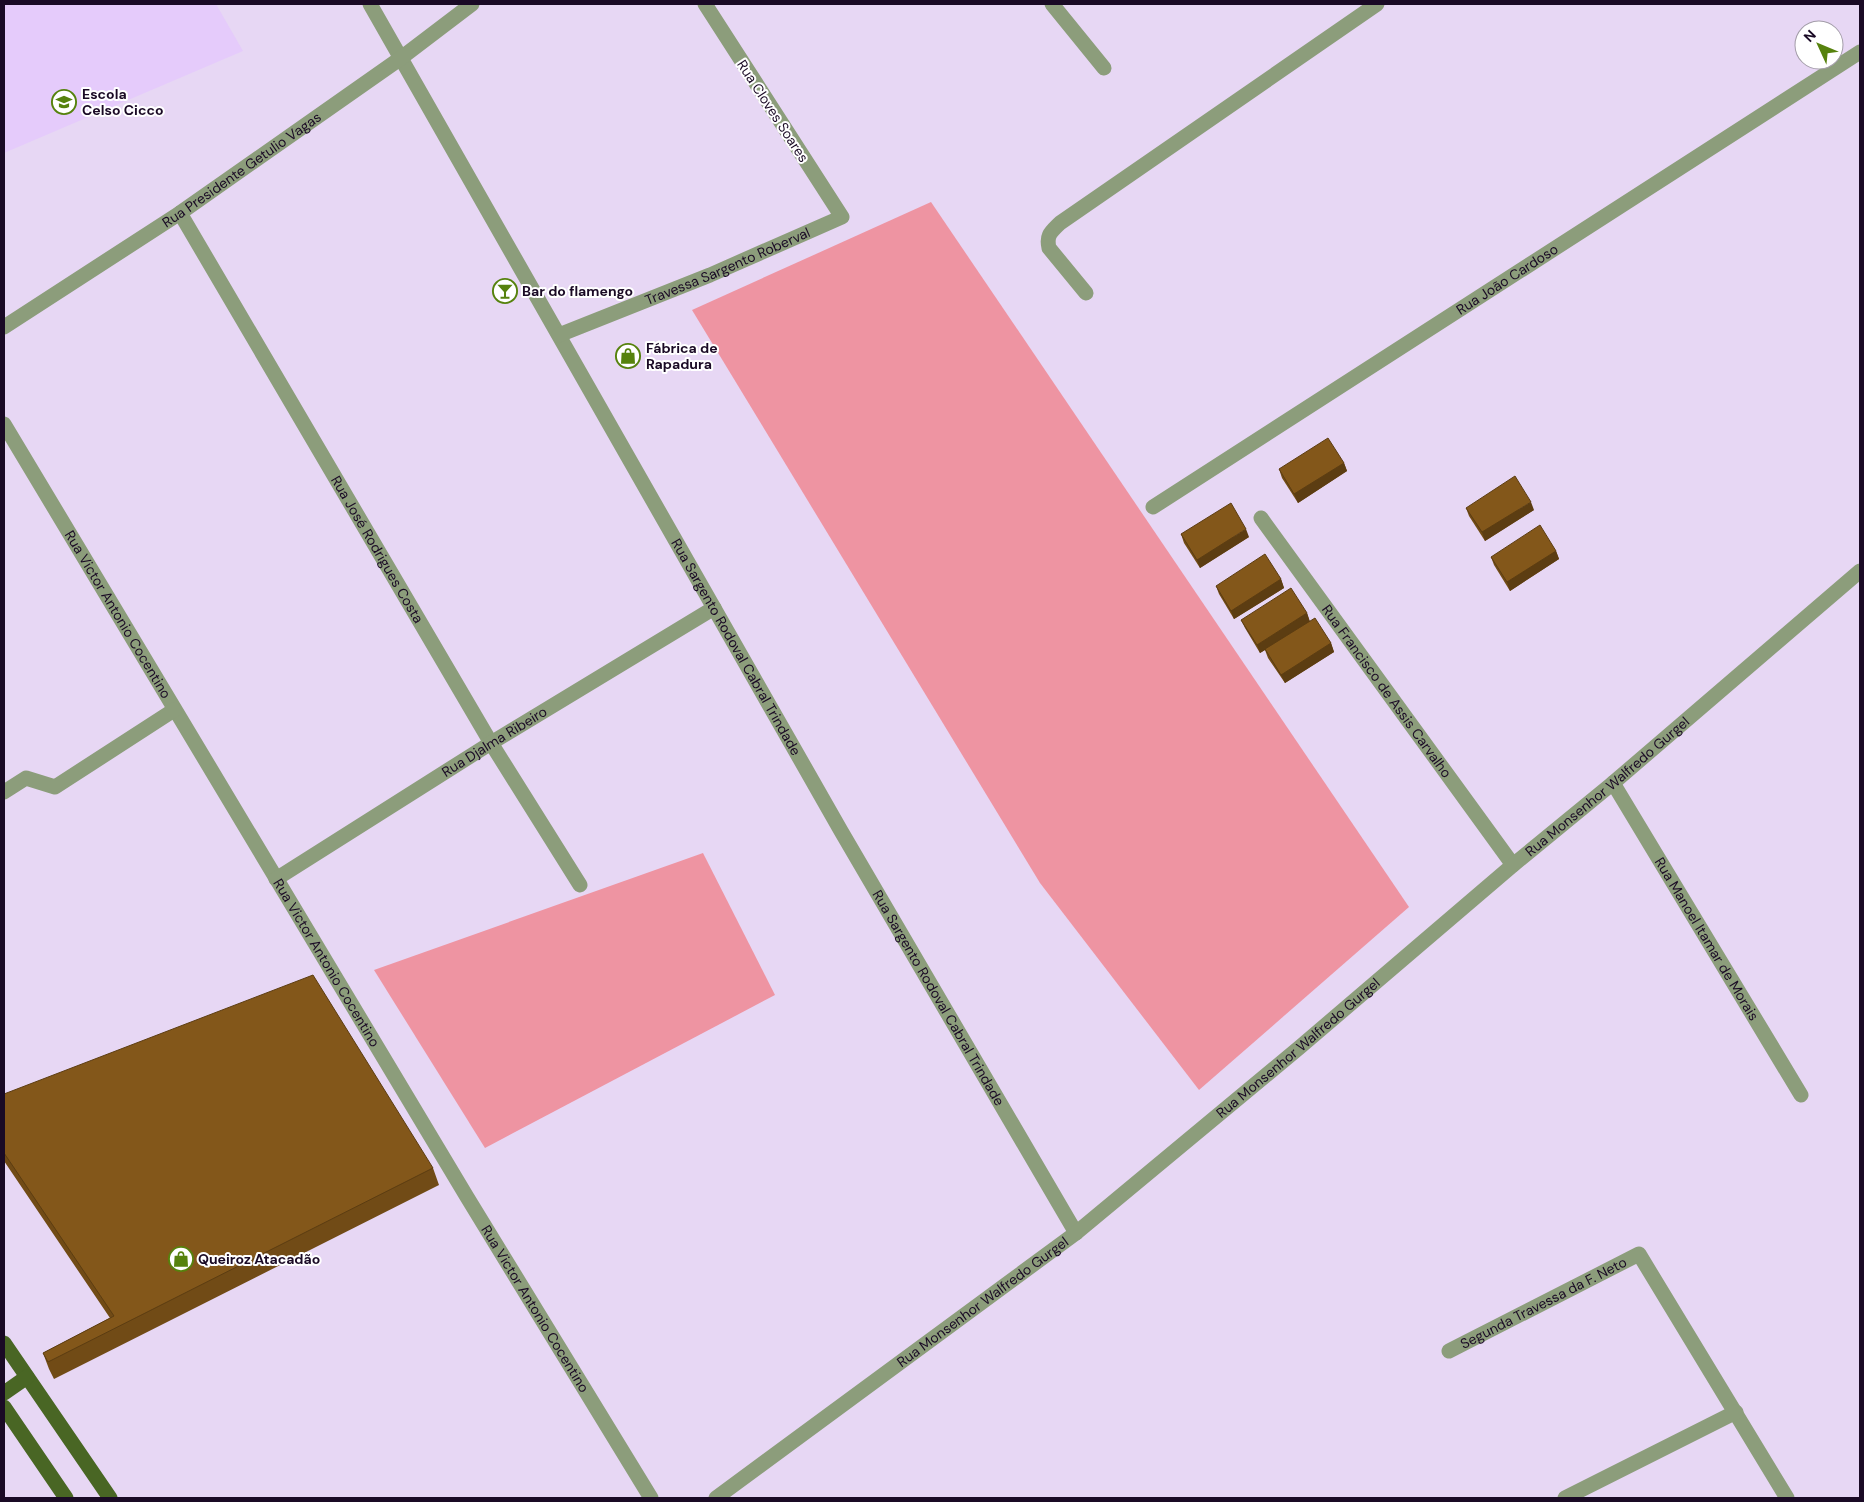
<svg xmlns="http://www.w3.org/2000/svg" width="1864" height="1502" font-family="'DM Sans',sans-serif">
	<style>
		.built { fill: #e5cbfb }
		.green { fill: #ee94a2 }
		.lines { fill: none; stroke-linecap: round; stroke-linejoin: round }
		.minor { stroke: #8c9d7b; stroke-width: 15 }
		.major { stroke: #496624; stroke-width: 15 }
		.wall { fill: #714b16 }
		.shaded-wall { fill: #5c3d12 }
		.building { fill: #83571a; stroke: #5c3d12 }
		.labels { text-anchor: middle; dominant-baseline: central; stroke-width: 4; stroke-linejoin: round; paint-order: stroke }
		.poi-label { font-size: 14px; font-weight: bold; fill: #1a0a25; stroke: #fff; text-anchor: start }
		.street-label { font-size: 14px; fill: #1a0a25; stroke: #fff }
	</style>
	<rect width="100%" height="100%" fill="#e7d7f4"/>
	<polygon class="built" points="4,4 216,4 243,51 4,153"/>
	<g class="green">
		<polygon points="931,202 1409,907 1199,1090 1040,883 692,310"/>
		<polygon points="703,853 775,995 485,1148 374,970"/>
	</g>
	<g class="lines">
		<g class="minor">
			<path id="s1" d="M370,4L841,831L1076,1233"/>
			<polyline points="1052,4 1104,68"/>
			<path id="s2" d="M180,213L491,743L580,885"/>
			<path d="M1086,293L1049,248C1046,235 1051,232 1060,223L1377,4"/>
			<path id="s3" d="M4,327L180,213L401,58L472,4"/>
			<path id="s4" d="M559,335L710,275L842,217L705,4"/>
			<path id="s5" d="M4,424L467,1197L651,1498"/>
			<path id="s6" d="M1153,507L1860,52"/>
			<path id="s7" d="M1261,518L1513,865"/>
			<path id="s8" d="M1613,783L1801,1095"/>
			<polyline points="4,792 26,778 55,787 174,710"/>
			<path id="s9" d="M276,879L491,743L714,608"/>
			<path id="s10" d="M1449,1351L1639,1254L1787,1498"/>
			<path id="s11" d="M716,1498L1076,1233L1300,1047L1513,865L1613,783L1860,571"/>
			<polyline points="1565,1498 1736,1412"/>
		</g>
		<g class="major">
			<polyline points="4,1343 110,1498"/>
			<polyline points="4,1393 27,1377"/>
			<polyline points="4,1407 66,1498"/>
		</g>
	</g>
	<g class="wall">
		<polygon points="1344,463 1347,471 1298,503 1282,478 1279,469"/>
		<polygon points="1466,508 1534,510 1485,541 1469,516"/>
		<polygon points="1181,534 1249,537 1200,568 1184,543"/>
		<polygon points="1556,551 1559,559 1510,591 1494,565 1491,557"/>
		<polygon points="1281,579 1284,588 1234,619 1219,594 1216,586"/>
		<polygon points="1307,613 1310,622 1331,643 1334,652 1285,683 1268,658 1265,650 1260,653 1245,628 1241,620"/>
		<polygon points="4,1094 433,1168 439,1185 54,1379 49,1369 43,1353 110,1318 4,1161"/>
	</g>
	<g class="shaded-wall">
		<polygon points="1344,463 1347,471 1298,503 1294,494"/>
		<polygon points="1531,502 1534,510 1485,541 1482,532"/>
		<polygon points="1246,529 1249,537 1200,568 1197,560"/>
		<polygon points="1556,551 1559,559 1510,591 1507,582"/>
		<polygon points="1281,579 1284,588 1234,619 1231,611"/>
		<polygon points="1307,613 1310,622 1260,653 1257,645"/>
		<polygon points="1331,643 1334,652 1285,683 1281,675"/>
	</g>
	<g class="building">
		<polygon points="1328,438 1344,463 1294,494 1279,469"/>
		<polygon points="1515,476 1531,502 1482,532 1466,508"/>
		<polygon points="1231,503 1246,529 1197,560 1181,534"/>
		<polygon points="1540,525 1556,551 1507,582 1491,557"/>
		<polygon points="1265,554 1281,579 1231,611 1216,586"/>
		<polygon points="1291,588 1307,613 1257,645 1241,620"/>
		<polygon points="1315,618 1331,643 1281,675 1265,649"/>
		<polygon points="313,975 433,1168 48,1362 43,1353 114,1316 4,1153 4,1094"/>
	</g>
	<defs>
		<symbol id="school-ring" viewBox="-11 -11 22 22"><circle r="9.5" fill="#fff" stroke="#56820d" stroke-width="1.5"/><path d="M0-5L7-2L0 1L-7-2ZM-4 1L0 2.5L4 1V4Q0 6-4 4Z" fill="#56820d"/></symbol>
		<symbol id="bar-ring" viewBox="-11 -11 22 22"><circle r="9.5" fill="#fff" stroke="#56820d" stroke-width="1.5"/><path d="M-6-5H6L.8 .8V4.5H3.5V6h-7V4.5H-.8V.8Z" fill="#56820d"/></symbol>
		<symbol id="shop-ring" viewBox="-11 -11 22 22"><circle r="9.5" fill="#fff" stroke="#56820d" stroke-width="1.5"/><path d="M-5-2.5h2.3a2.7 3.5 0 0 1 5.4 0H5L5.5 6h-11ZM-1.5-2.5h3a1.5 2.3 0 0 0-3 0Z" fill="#56820d"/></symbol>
	</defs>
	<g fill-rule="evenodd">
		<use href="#school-ring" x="50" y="88" width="28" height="28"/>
		<use href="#bar-ring" x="491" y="277" width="28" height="28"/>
		<use href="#shop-ring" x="614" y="342" width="28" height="28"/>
		<use href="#shop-ring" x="167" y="1245" width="28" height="28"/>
	</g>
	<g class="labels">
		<g class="poi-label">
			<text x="82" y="94">Escola<tspan x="82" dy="16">Celso Cicco</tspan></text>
			<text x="522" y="291">Bar do flamengo</text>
			<text x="646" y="348">Fábrica de<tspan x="646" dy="16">Rapadura</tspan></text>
			<text x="198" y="1259">Queiroz Atacadão</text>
		</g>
		<g class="street-label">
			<text transform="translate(773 111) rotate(57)">Rua Cloves Soares</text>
			<text stroke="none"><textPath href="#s3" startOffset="285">Rua Presidente Getulio Vagas</textPath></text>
			<text stroke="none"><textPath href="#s4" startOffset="182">Travessa Sargento Roberval</textPath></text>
			<text stroke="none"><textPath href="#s6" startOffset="421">Rua João Cardoso</textPath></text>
			<text stroke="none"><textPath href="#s2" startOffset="390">Rua José Rodrigues Costa</textPath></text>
			<text stroke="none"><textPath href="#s5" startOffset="222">Rua Victor Antonio Cocentino</textPath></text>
			<text stroke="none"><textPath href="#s1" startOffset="740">Rua Sargento Rodoval Cabral Trindade</textPath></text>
			<text stroke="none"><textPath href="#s7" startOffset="214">Rua Francisco de Assis Carvalho</textPath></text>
			<text stroke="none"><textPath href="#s9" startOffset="258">Rua Djalma Ribeiro</textPath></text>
			<text stroke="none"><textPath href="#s11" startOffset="1141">Rua Monsenhor Walfredo Gurgel</textPath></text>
			<text stroke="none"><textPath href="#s8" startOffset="182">Rua Manoel Itamar de Morais</textPath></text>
			<text stroke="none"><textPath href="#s5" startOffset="628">Rua Victor Antonio Cocentino</textPath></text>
			<text stroke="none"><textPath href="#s1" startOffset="1145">Rua Sargento Rodoval Cabral Trindade</textPath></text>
			<text stroke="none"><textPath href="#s11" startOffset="736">Rua Monsenhor Walfredo Gurgel</textPath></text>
			<text stroke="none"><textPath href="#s11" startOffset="331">Rua Monsenhor Walfredo Gurgel</textPath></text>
			<text stroke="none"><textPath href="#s10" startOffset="106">Segunda Travessa da F. Neto</textPath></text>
			<text stroke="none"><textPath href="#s5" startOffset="1032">Rua Victor Antonio Cocentino</textPath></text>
		</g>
	</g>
	<rect width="1864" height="1502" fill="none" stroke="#1a0a25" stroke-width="10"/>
	<g transform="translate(1819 45) rotate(314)"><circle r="24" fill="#ffffff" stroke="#a39da8"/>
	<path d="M0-4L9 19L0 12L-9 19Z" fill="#56820d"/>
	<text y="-8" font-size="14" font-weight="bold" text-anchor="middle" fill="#1a0a25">N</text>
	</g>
</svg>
